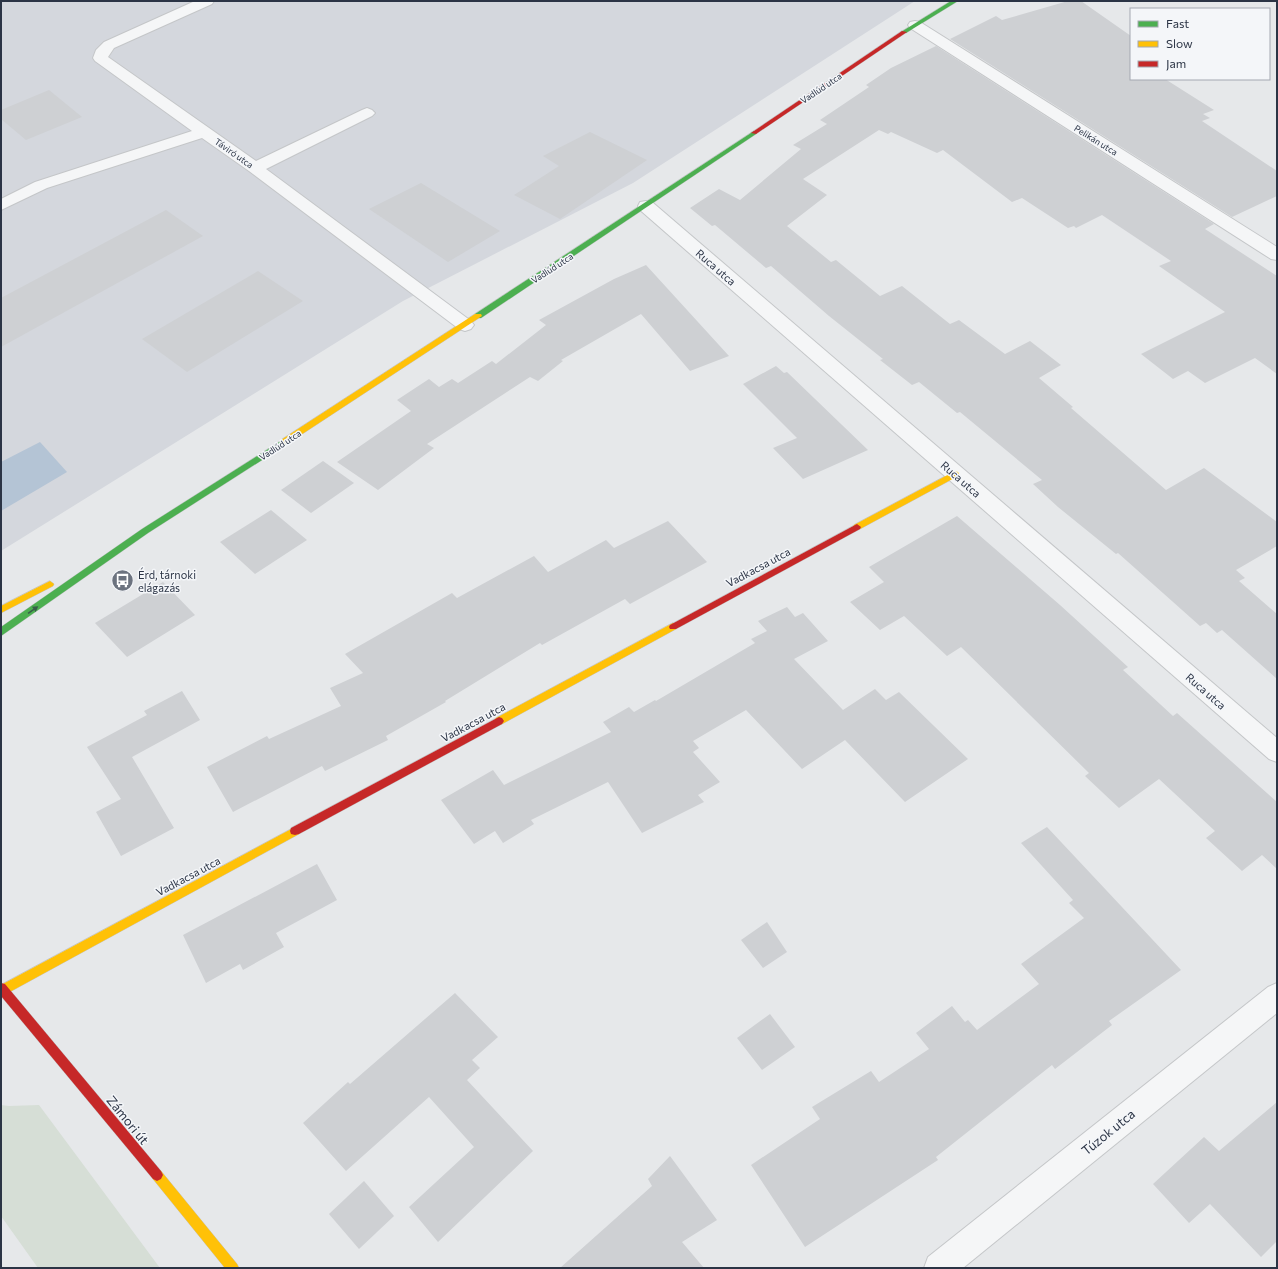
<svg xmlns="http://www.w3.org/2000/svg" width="1278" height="1269" font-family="Commissioner,sans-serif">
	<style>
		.built { fill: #d4d7dd }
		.green { fill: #d6ded6 }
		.water { fill: #b4c4d5 }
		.building { fill: #ced0d3 }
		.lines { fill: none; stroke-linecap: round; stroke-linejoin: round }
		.lane-casing { stroke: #c4c6c8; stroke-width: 2 }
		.street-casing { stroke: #c4c6c8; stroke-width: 2 }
		.fast-casing { stroke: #c4c6c8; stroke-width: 1 }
		.slow-casing { stroke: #c4c6c8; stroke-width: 1 }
		.jam-casing { stroke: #c4c6c8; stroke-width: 1 }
		.lane { fill: #f5f6f7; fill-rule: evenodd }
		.street { fill: #f5f6f7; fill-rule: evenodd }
		.fast { fill: #4caf50; fill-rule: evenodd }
		.slow { fill: #ffc107; fill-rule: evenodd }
		.jam { fill: #c62828; fill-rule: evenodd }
		.oneway { fill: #375f49 }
		.labels { text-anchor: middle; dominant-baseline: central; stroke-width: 3; stroke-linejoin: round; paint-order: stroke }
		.far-street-label { font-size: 9px; fill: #2b3445; stroke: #f4f6f9 }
		.street-label { font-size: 11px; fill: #2b3445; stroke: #f4f6f9 }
		.poi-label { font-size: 11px; fill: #2b3445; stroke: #f4f6f9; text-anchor: start }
		.near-street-label { font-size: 13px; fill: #2b3445; stroke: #f4f6f9 }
	</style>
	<rect width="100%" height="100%" fill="#e6e8ea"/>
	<polygon class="built" points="1,1 915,1 633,183 403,301 1,551"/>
	<polygon class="green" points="1,1105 9,1106 39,1105 160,1268 38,1268 1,1216"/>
	<polygon class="water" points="40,442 67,472 1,511 1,462"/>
	<g class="building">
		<polygon points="1068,1 1081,1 1131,36 1131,79 1165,79 1214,110 1203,114 1210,118 1202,121 1277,171 1277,196 1232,217 950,39 996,16 1002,20"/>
		<polygon points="936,46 1214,224 1205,229 1277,276 1277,374 1255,358 1205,383 1188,371 1173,379 1141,354 1225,312 1159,266 1171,261 1102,215 1076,228 1074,226 1068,228 1022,198 1012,202 943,150 937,153 891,132 888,134 879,130 803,179 827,195 787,226 831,262 836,260 880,296 902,286 950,324 959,320 1005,354 1030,341 1061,365 1039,378 1073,407 1071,408 1166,490 1204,468 1277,522 1277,546 1236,570 1245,578 1239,581 1277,614 1277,679 1222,630 1217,633 1206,623 1200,626 1118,553 1116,554 1058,507 1033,484 1042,480 960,412 957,413 919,382 912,385 880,360 883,359 829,316 771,266 766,268 715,225 712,226 690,208 719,189 740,200 801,149 793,145 827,124 820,120 869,87 866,85 891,68"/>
		<polygon points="49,90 82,117 26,140 1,119 1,110"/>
		<polygon points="590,132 647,160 560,219 514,195 559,166 543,156"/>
		<polygon points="421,183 500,231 448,262 369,209"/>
		<polygon points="166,210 203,236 1,347 1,298"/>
		<polygon points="646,265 729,356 690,371 641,314 561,360 563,361 538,381 530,377 427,444 434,448 378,490 337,462 411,411 397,400 429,379 439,387 452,379 458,383 492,361 496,364 546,325 539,320 614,279"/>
		<polygon points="258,271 303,301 187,372 142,339"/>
		<polygon points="776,366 784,373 787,372 868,450 803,479 773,448 797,438 743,384"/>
		<polygon points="323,461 354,483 311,513 281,490"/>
		<polygon points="271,510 307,540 255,574 220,542"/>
		<polygon points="957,516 1060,605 1128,667 1123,670 1173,716 1177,713 1277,802 1277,869 1262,855 1242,871 1206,838 1215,831 1159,779 1119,808 1085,776 1089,773 961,647 947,656 904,616 880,630 850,602 884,582 869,567"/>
		<polygon points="668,521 707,562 630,604 625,599 542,645 540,643 445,701 446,702 386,736 388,740 325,771 322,766 233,812 207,767 267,736 269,739 341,706 330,688 363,673 345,654 452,593 457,598 534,556 548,572 606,540 614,548"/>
		<polygon points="163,582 195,615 127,657 95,623"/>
		<polygon points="787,607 795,617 803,613 828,641 794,659 843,710 875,689 886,700 899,692 968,759 905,802 845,740 802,769 746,710 693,741 699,748 693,752 720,782 698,795 704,802 642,833 608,782 531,820 534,824 503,843 495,831 474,844 441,800 493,770 504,785 611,732 603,722 629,707 634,712 655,700 656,701 755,643 751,639 767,631 758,621"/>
		<polygon points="182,691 200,720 132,757 174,828 121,856 96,812 121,799 87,747 147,715 144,711"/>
		<polygon points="1047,827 1181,970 1109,1021 1112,1025 1055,1069 1052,1065 936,1157 938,1160 805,1247 751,1165 820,1119 812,1107 871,1071 879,1082 929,1049 916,1033 952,1006 965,1022 968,1020 977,1030 1039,984 1021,964 1084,918 1069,903 1073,900 1021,843"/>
		<polygon points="317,864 337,900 276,933 284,947 243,970 240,964 206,983 183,935"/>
		<polygon points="767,922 787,952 763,968 741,940"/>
		<polygon points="455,993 498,1037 472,1060 480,1068 467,1080 533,1151 438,1242 409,1207 474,1147 429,1097 346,1171 303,1123 348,1082 350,1084"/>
		<polygon points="770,1014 795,1047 762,1070 737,1038"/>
		<polygon points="1277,1102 1277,1241 1261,1257 1210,1204 1189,1223 1153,1184 1204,1137 1219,1151"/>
		<polygon points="670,1156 717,1220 682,1242 704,1268 560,1268 652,1186 648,1179"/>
		<polygon points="364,1181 394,1216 359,1249 329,1214"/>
	</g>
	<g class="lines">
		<defs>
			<polygon id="lane" points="195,1 214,1 212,4 114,48 108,57 256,161 362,110 367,108 372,110 375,113 372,116 266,169 471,321 474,325 471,329 465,331 459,329 249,171 202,138 47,188 1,210 1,199 35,182 192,131 95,61 93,58 96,50 104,42"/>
			<g id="street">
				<polygon points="915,21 920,22 1277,247 1277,260 1271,259 910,28 908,25 910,22"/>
				<polygon points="646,201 652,202 1277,738 1277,762 1269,759 640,210 638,206 640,202"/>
				<polygon points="1277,983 1277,1013 963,1268 924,1268 928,1257 1268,987"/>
			</g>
			<g id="fast">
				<polygon points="951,1 958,1 906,33 901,32"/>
				<polygon points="754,131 757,133 756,134 481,318 475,318 475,314"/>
				<polygon points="284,439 287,440 288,442 287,444 148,533 1,636 1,627 142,529"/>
			</g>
			<g id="slow">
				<polygon points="475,314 481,314 482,316 287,444 281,444 280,442 281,440"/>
				<polygon points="955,471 958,472 959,474 958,476 860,529 854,529 853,527 854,525"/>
				<polygon points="50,581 54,584 53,586 1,613 1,606"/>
				<polygon points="673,623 676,625 677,627 676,629 502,724 499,725 496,724 494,721 496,718"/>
				<polygon points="295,827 299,828 300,831 299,834 6,994 1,995 1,985"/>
				<polygon points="157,1169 161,1171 237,1264 239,1268 225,1268 153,1179 151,1175 153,1171"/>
			</g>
			<g id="jam">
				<polygon points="902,31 907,32 756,134 751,133"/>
				<polygon points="857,524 861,527 860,529 676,629 670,629 669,627 670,625"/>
				<polygon points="499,717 502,718 504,721 502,724 299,834 295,835 291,834 290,831 291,828"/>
				<polygon points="1,983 5,984 161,1171 163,1175 161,1179 157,1181 153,1179 1,996"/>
			</g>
		</defs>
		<use href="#lane" class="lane-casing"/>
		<use href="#street" class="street-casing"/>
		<use href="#fast" class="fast-casing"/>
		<use href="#slow" class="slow-casing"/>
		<use href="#jam" class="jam-casing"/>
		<use href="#lane" class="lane"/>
		<use href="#street" class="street"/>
		<use href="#fast" class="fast"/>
		<use href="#slow" class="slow"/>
		<use href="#jam" class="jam"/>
	</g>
	<defs><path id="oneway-solid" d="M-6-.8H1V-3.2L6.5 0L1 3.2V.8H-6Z"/></defs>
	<use class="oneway" href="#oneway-solid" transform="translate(33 610) rotate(-35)"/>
	<defs>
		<symbol id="bus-disc" viewBox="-11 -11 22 22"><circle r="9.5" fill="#6c737f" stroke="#f4f6f9"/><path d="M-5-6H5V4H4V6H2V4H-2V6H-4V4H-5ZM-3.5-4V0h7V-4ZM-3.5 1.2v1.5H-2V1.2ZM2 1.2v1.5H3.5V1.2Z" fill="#fff"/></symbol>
	</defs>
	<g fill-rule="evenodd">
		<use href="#bus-disc" x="110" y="568" width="25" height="25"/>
	</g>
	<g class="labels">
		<g class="far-street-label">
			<text transform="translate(821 88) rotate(-34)">Vadlúd utca</text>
			<text transform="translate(1096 140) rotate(32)">Pelikán utca</text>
			<text transform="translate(234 153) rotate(35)">Táviró utca</text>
			<text transform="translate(552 268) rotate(-33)">Vadlúd utca</text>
			<text transform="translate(280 445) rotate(-33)">Vadlúd utca</text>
		</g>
		<g class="street-label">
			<text transform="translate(716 267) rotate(41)">Ruca utca</text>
			<text transform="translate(961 479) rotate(41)">Ruca utca</text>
			<text transform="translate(758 567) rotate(-28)">Vadkacsa utca</text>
			<text transform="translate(1206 691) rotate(41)">Ruca utca</text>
			<text transform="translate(473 722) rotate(-28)">Vadkacsa utca</text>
			<text transform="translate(188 876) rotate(-28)">Vadkacsa utca</text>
		</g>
		<g class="poi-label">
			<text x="138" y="574">Érd, tárnoki<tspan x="138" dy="13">elágazás</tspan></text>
		</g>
		<g class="near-street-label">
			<text transform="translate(128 1120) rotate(51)">Zámori út</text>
			<text transform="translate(1108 1132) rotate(-39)">Túzok utca</text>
		</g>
	</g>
	<rect width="1278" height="1269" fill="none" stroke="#2b3445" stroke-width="4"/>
	<rect x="1130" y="8" width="140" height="72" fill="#f4f6f9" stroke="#a4a8b1"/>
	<rect x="1138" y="21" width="20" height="6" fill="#4caf50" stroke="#a4a8b1"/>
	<text x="1166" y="28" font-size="12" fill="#2b3445">Fast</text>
	<rect x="1138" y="41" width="20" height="6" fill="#ffc107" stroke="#a4a8b1"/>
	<text x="1166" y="48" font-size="12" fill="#2b3445">Slow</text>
	<rect x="1138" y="61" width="20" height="6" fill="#c62828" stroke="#a4a8b1"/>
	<text x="1166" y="68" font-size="12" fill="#2b3445">Jam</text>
</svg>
